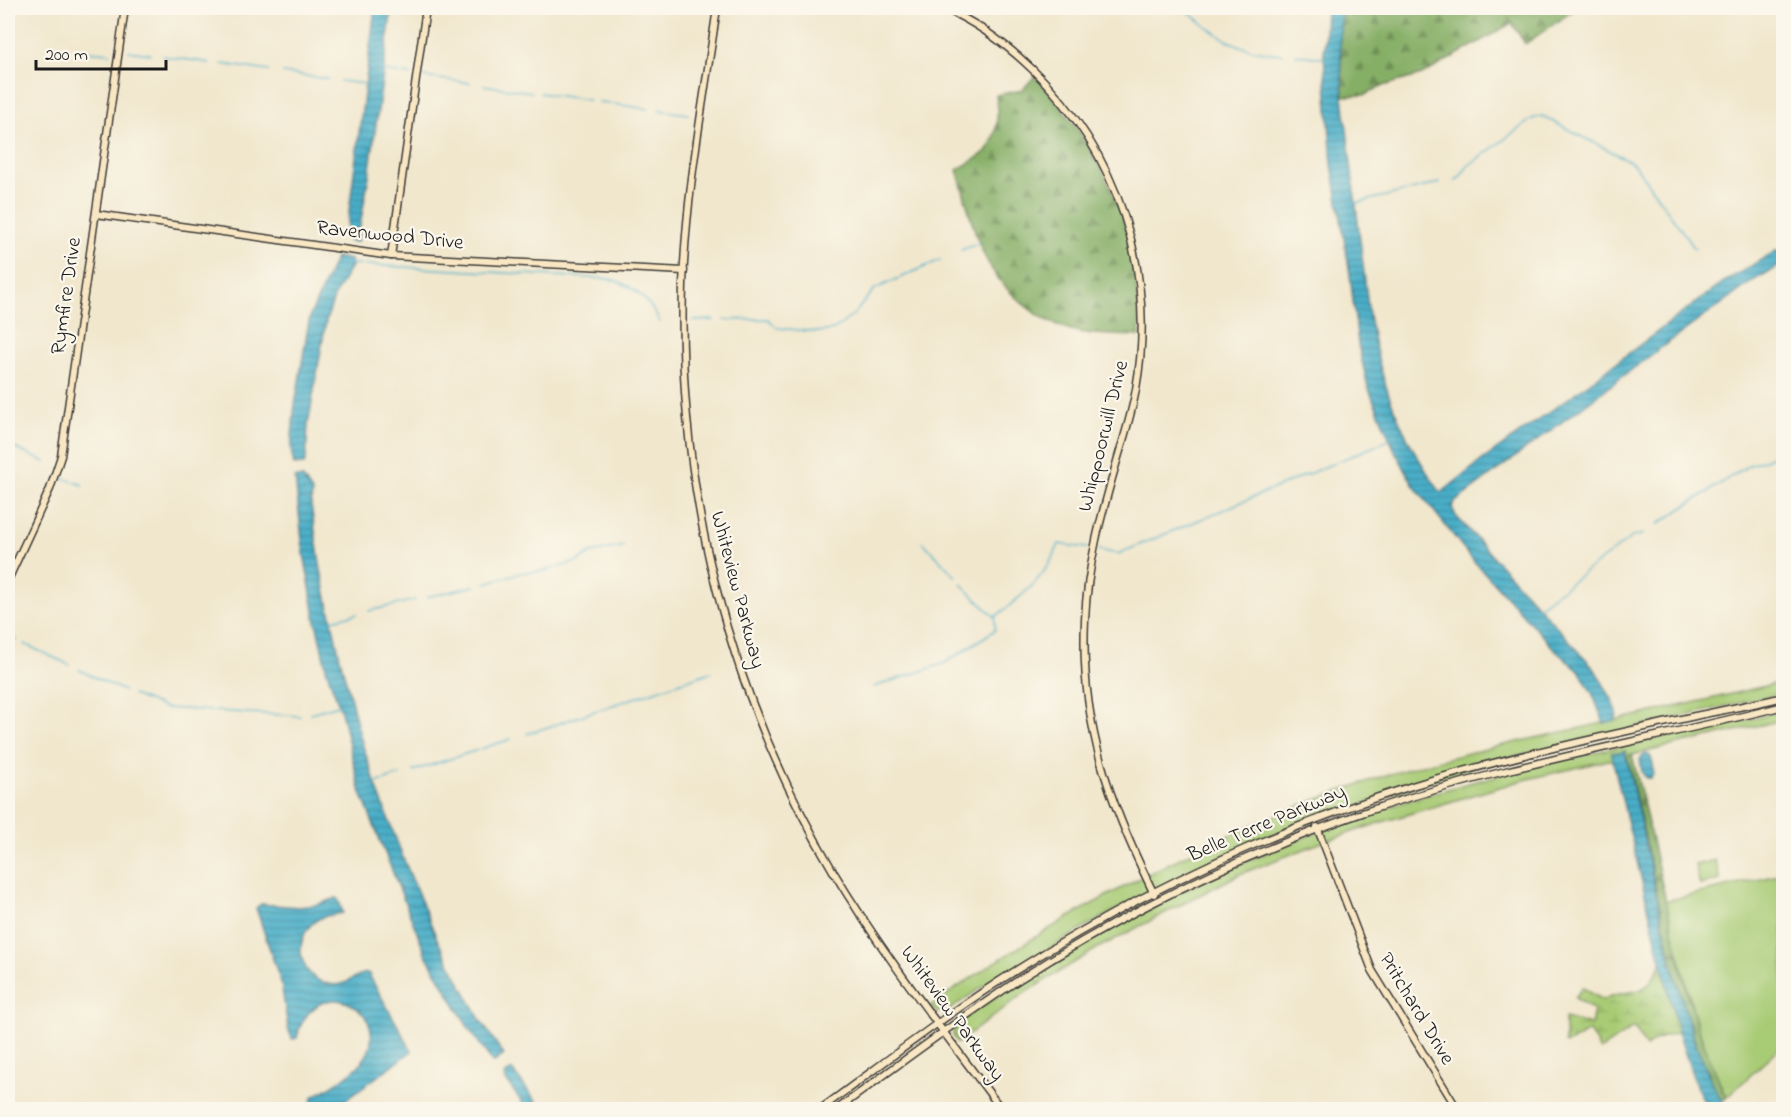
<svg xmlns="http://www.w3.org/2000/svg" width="1791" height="1117" font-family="'Indie Flower',sans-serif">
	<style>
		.grass { fill: #a8cb74; stroke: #627448; stroke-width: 1.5 }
		.forest { fill: url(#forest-firs); stroke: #516641; stroke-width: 1.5 }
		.wetland { fill: url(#wetland-marsh); stroke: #627448; stroke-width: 1.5 }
		.water { fill: url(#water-rules); stroke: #326572; stroke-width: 1.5 }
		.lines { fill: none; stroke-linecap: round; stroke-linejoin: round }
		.stream { stroke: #49aec8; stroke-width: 1.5 }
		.secondary-casing { stroke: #3c3a37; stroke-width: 9 }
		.secondary { stroke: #f9e7c3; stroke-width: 6 }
		.labels { text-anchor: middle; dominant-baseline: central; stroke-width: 4.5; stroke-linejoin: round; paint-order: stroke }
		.street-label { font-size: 21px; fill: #1c1c1c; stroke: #fbf7ec }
	</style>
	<defs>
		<pattern id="forest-firs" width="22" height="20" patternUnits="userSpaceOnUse" patternTransform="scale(1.5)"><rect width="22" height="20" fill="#86af66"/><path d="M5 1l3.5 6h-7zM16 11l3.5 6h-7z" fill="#6d8e53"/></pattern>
		<pattern id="wetland-marsh" width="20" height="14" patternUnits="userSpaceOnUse" patternTransform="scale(1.5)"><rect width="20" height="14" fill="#a8cb74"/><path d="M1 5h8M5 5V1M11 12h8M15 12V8" fill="none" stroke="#90ae64"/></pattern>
		<pattern id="water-rules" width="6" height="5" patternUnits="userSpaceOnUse" patternTransform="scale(1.5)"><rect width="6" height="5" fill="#49aec8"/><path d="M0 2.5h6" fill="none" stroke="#3c8da2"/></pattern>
	</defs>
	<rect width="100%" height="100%" fill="#fbf7ec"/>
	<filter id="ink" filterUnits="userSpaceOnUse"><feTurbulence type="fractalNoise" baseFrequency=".0167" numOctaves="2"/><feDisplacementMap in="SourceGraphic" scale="12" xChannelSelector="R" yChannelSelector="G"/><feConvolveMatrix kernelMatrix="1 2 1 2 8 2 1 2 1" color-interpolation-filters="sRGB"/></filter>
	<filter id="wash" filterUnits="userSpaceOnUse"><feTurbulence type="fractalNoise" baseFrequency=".008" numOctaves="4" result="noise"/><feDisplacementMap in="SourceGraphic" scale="24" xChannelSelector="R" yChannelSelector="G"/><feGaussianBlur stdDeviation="1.35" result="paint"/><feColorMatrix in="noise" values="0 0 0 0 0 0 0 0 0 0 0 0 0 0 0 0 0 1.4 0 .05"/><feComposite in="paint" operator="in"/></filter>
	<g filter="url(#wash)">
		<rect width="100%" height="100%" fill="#f1e7cd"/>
		<g class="grass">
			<path d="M1783,682V693L1485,763L1260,839L1141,895L1009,972L1007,970L946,1012H936L930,1006C1067,910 1218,830 1378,778C1452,754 1528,740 1603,723C1663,710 1723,696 1783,682Z"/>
			<path d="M1783,709V720L1627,756L1625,751L1612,754L1613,759L1520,781L1379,823L1320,843L1240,874L1098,948L1026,992L957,1043L953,1035C953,1032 953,1030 955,1027C965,1015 1007,990 1022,981C1133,910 1252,853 1377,811C1472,778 1572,758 1670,735L1674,736L1760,717Z"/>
			<polygon points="1715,860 1720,880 1700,885 1695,865"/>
			<polygon points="1783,874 1783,1045 1726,1098 1698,1029 1665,901"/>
		</g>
		<g class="forest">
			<polygon points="1341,8 1577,8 1525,44 1512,23 1422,75 1379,87 1365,95 1343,96 1340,41"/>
			<path d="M1035,76C1084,130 1124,194 1134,268C1137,291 1139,314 1140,336C1117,335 1093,336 1071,330C1036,320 1001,290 985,257C972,230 966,198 957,170C966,164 979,158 986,151C999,135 998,113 996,95L1022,90Z"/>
			<path d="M1632,754L1683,975L1698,1029L1726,1098L1721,1102C1688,1039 1673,969 1658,900C1648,852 1638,804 1627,756Z"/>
		</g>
		<path class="wetland" d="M1662,961L1678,1032L1657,1039L1646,1047L1634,1027L1600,1050L1589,1031L1567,1044L1565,1043V1018L1591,1025L1594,1010L1575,998L1582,987L1602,1000C1635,983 1642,1006 1662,961Z"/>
		<g class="water">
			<polygon points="375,8 392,8 369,176 357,242 348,241 346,235"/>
			<path d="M1326,8H1341L1340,41L1343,96L1369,315C1381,385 1399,434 1441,493L1481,461L1577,392L1722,283L1776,251L1783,250V264L1756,279L1658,350L1454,503L1452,507L1456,516L1594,668L1613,701L1617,712L1616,720L1604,723L1593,695L1580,672L1556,651L1472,559L1414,486L1394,449L1368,387L1358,344L1350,275L1332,164L1324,54Z"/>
			<polygon points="336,257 351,260 351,266 335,295 326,321 308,425 306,459 304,464 294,465 291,450 294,411 307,332 310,316"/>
			<polygon points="295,478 303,478 312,492 311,505 321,570 340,658 363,746 379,794 404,860 438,941 481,1021 504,1055 493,1063 468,1027 426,955 361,793 340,708 327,672 316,622 303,548"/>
			<polygon points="1625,751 1670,957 1694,1040 1711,1081 1726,1109 1707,1109 1692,1074 1678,1032 1611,753"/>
			<path d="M1645,754L1649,755C1654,760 1655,773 1651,778H1646L1642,772L1640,759Z"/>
			<path d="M337,898L339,901L343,913C332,915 322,915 313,923C291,943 301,979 329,984C348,988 356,972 368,973L412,1051L333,1109H314C313,1105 310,1100 313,1097C316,1094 322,1092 325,1090C346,1077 375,1061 371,1032C370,1020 361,1009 350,1004C324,991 301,1014 297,1038L292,1039L288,1028L281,983L256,908L261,904L299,907L316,905Z"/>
			<polygon points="512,1070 542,1109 527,1109 505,1079 504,1075"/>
		</g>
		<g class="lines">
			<g class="stream">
				<path d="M1184,8C1218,37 1237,52 1283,54"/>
				<polyline points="86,51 110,53"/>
				<polyline points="129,51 150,54"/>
				<polyline points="1296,55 1325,58"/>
				<polyline points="162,56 210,63"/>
				<polyline points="222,64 269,71"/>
				<polyline points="382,71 410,75"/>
				<polyline points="283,73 328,79"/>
				<polyline points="424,77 470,83"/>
				<polyline points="340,81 365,84"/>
				<polyline points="483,85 531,92"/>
				<polyline points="540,93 589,100"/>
				<polyline points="599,102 648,109"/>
				<polyline points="659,110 688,114"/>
				<polyline points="1455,180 1458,179 1468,166 1532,119 1542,116 1630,161 1637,168 1695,249"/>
				<polyline points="1356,203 1440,183"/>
				<polyline points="961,250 980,243"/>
				<path d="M351,264L609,279C634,285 648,299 660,322"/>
				<polyline points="724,320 768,319 778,328 817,332 834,330 853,315 875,289 940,260"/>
				<polyline points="693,321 714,320"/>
				<polyline points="8,445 45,462"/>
				<polyline points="63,478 83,485"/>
				<polyline points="1658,524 1749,465 1767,459 1784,449"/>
				<polyline points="923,542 956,577"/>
				<polyline points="1099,550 1118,554 1389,440"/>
				<polyline points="486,583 519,573 543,571 577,562 591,553 624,546"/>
				<polyline points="961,584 995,617"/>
				<polyline points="427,597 474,586"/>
				<polyline points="1537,608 1632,537 1644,534"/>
				<polyline points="369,611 415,600"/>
				<polyline points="332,620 357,614"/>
				<polyline points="8,636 16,640"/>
				<polyline points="24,644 70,665"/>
				<polyline points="79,670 124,691"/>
				<path d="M874,687L945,663L995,630V617C1023,595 1045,579 1059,544L1087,548"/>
				<polyline points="133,695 165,708 300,716"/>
				<polyline points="310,713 339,705"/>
				<polyline points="527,734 711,672"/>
				<polyline points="413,771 511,739"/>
				<polyline points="376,783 400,775"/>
			</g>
		</g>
	</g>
	<g filter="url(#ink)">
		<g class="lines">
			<defs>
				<g id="secondary">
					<path d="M717,8C704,99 686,192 683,285C677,492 728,693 833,871C883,955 944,1032 1002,1110"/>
					<path d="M943,8C976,22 1006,44 1032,69C1118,152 1157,271 1136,389C1132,413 1124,437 1117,461C1102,513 1087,565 1085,620C1080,724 1109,802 1154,894"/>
					<polyline points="96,214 391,256 684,271"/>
					<polyline points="391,256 426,8"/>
					<polyline points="8,580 50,489 61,456 125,8"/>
					<polyline points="1317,827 1372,970 1458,1110"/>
					<path d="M819,1110C884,1063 948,1013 1015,971C1140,892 1275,829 1415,785C1507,757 1601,737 1695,716C1724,710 1754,704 1784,697"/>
					<path d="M836,1110C897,1066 957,1020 1020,979C1128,910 1246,853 1368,811C1503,765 1645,741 1784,706"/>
				</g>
			</defs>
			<use href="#secondary" class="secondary-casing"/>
			<use href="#secondary" class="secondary"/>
		</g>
	</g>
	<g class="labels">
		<g class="street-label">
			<text transform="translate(390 236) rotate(6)">Ravenwood Drive</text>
			<text transform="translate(67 296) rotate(-82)">Rymfire Drive</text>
			<text transform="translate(1104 436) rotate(-76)">Whippoorwill Drive</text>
			<text transform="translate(737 590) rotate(75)">Whiteview Parkway</text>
			<text transform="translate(1267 824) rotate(-23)">Belle Terre Parkway</text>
			<text transform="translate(1416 1009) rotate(59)">Pritchard Drive</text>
			<text transform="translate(952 1014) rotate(54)">Whiteview Parkway</text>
		</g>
	</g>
	<rect width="1791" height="1117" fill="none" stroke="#fbf7ec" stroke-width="30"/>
	<path d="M36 60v9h130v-9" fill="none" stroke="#1c1c1c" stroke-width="3"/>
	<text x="45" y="60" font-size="18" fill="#1c1c1c" stroke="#fbf7ec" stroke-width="4.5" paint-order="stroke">200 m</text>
</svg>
